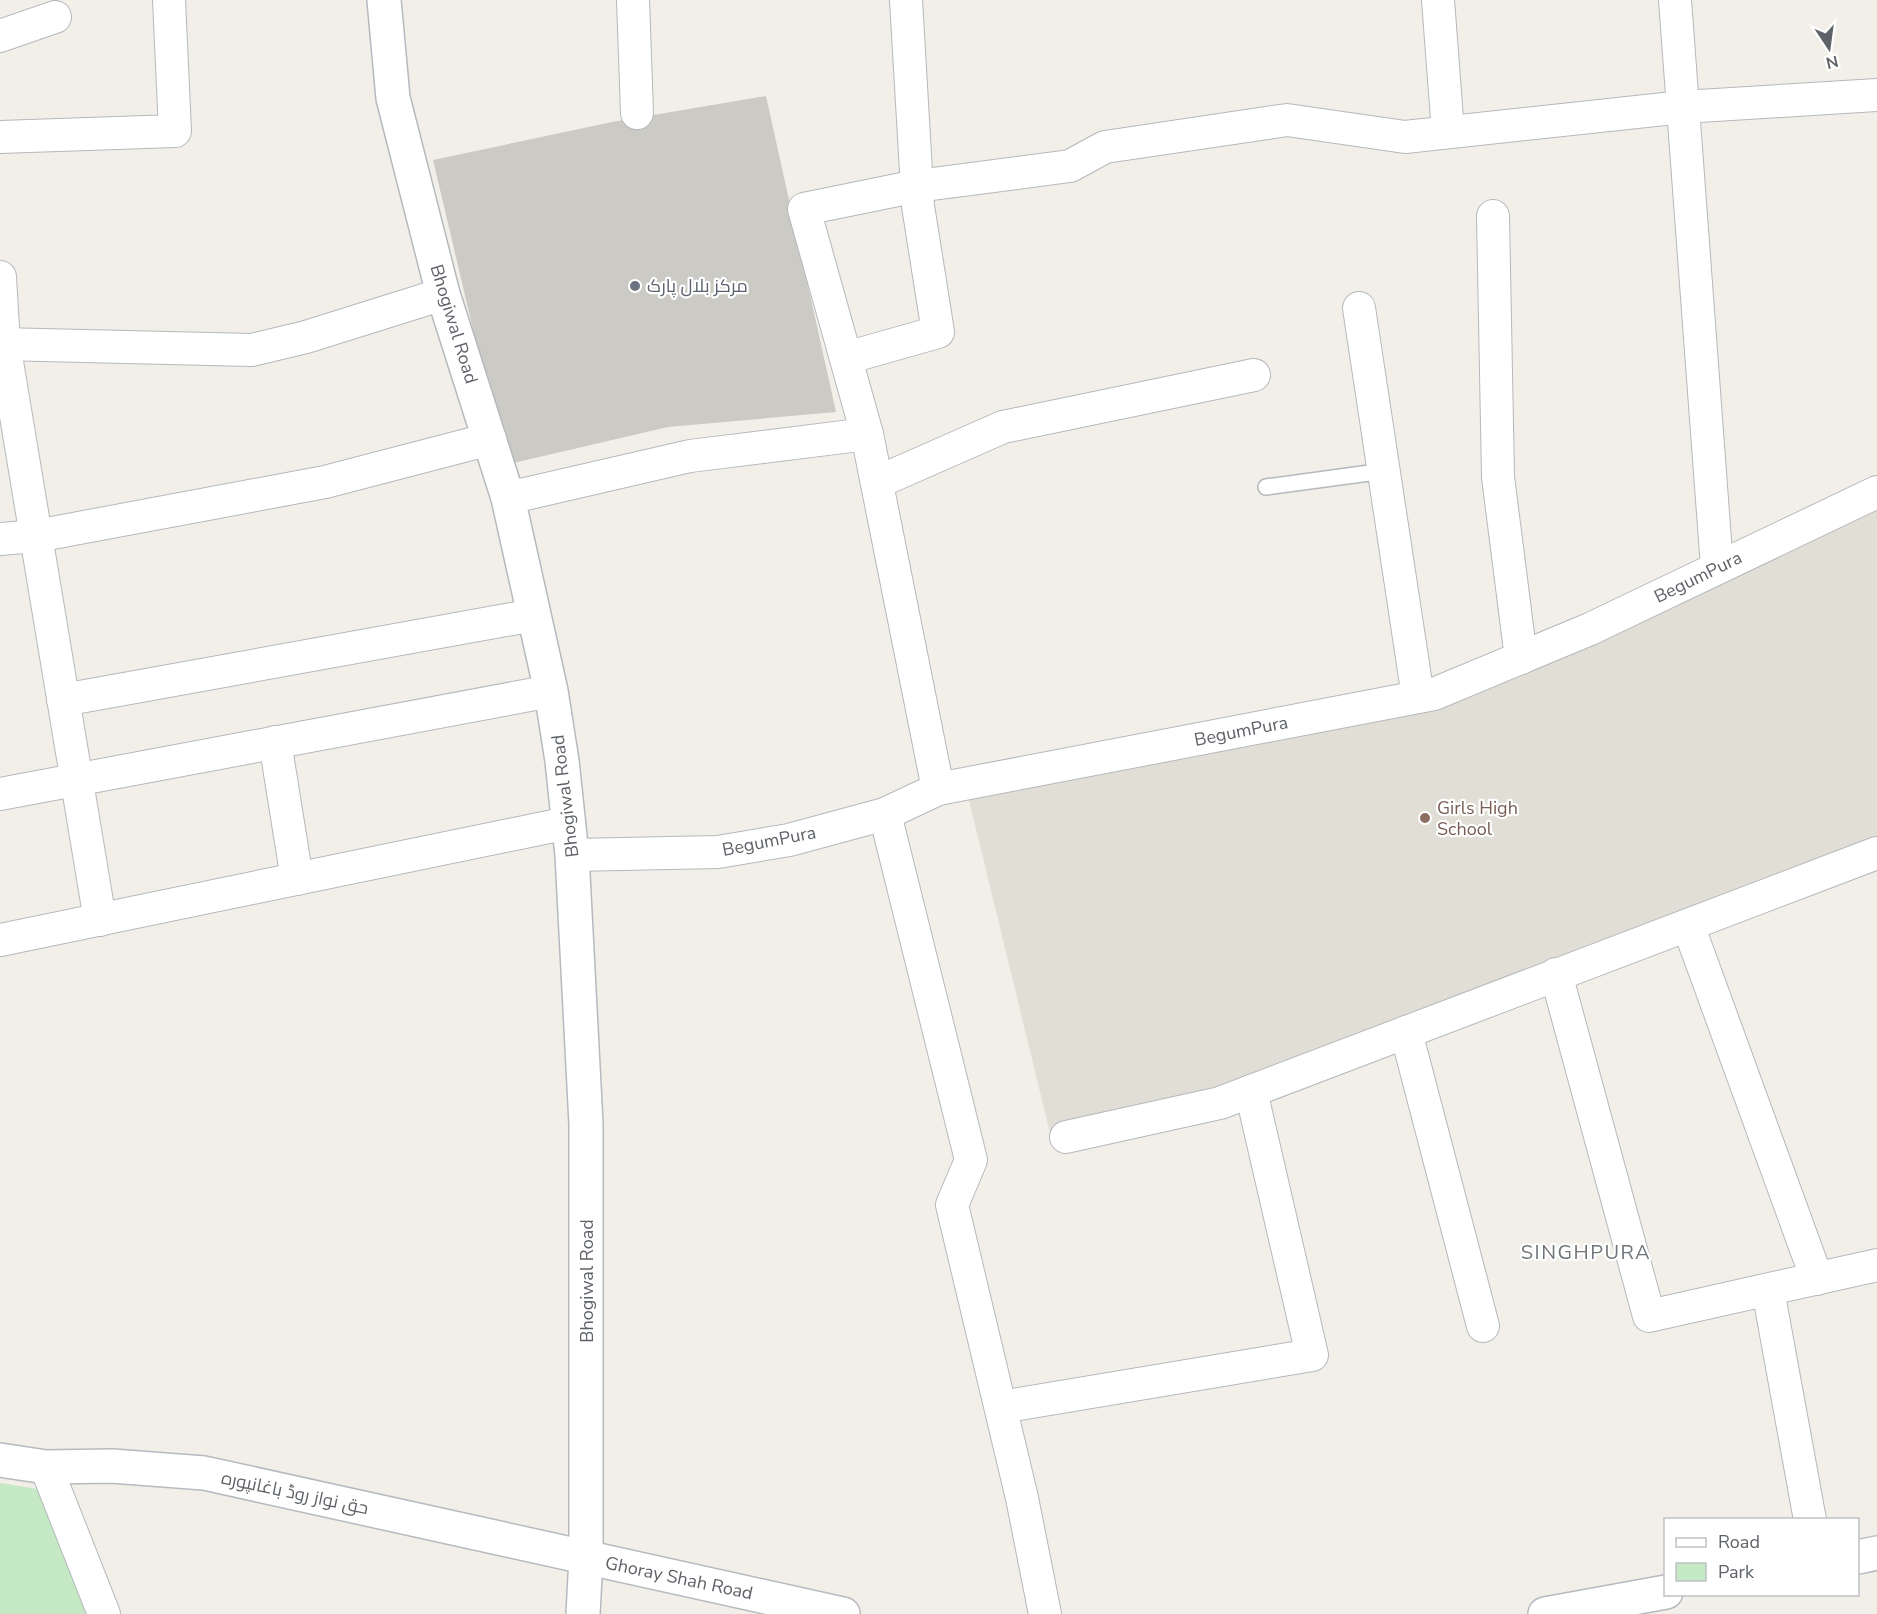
<svg xmlns="http://www.w3.org/2000/svg" width="1877" height="1614" font-family="'Nunito Sans',Cairo,sans-serif">
	<style>
		.education { fill: #e1ded6 }
		.green { fill: #c5e8c5 }
		.building { fill: #cccac5 }
		.lines { fill: none; stroke-linecap: round; stroke-linejoin: round }
		.lane-casing { stroke: #b5b8bc; stroke-width: 18 }
		.street-casing { stroke: #b5b8bc; stroke-width: 34 }
		.secondary-casing { stroke: #b6babf; stroke-width: 36 }
		.lane { stroke: #fff; stroke-width: 15 }
		.street { stroke: #fff; stroke-width: 32 }
		.secondary { stroke: #fff; stroke-width: 33 }
		.worship-dot { fill: #6b7280; stroke: #fff; stroke-width: 2 }
		.education-dot { fill: #8d6e63; stroke: #fff; stroke-width: 2 }
		.labels { text-anchor: middle; dominant-baseline: central; stroke-width: 4.5; stroke-linejoin: round; paint-order: stroke }
		.worship-label { font-size: 18px; fill: #5b616d; stroke: #fff; text-anchor: start }
		.street-label { font-size: 18px; fill: #5f6368; stroke: #fff }
		.education-label { font-size: 18px; fill: #785e54; stroke: #fff; text-anchor: start }
		.neighbourhood-label { font-size: 20px; letter-spacing: 1.5px; fill: #70757a; stroke: #fff }
	</style>
	<rect width="100%" height="100%" fill="#f1efe8"/>
	<polygon class="education" points="1877,492 1877,852 1220,1103 1051,1137 965,784 1434,694"/>
	<polygon class="green" points="0,1483 56,1492 97,1614 0,1614"/>
	<polygon class="building" points="766,96 836,412 668,427 505,465 433,160 612,122"/>
	<g class="lines">
		<defs>
			<polyline id="lane" points="1266,487 1384,471"/>
			<g id="street">
				<polyline points="633,0 637,113"/>
				<polyline points="1438,0 1448,132"/>
				<polyline points="1675,0 1717,567"/>
				<polyline points="0,36 55,17"/>
				<polyline points="0,137 175,131 169,0"/>
				<polyline points="1493,216 1498,477 1521,658"/>
				<polyline points="0,277 4,344 100,920"/>
				<polyline points="1359,308 1418,697"/>
				<polyline points="0,344 252,350 306,337 443,294"/>
				<polyline points="846,358 938,332 918,206 906,0"/>
				<polyline points="867,434 938,789"/>
				<polyline points="878,482 1003,427 1254,375"/>
				<polyline points="508,498 690,456 867,434 804,209 917,186 1070,166 1105,147 1287,120 1405,137 1683,107 1877,95"/>
				<polyline points="0,539 36,536 325,482 490,439"/>
				<polyline points="63,700 534,615"/>
				<polyline points="275,742 297,879"/>
				<polyline points="0,794 551,691"/>
				<polyline points="885,814 971,1160 952,1205 1022,1498 1045,1614"/>
				<polyline points="572,855 718,852 789,840 885,814 938,789 1434,694 1590,629 1877,492"/>
				<polyline points="1688,925 1817,1279"/>
				<polyline points="0,940 568,823"/>
				<polyline points="1556,974 1649,1316 1877,1265"/>
				<polyline points="1406,1032 1483,1326"/>
				<polyline points="1066,1137 1220,1103 1877,853"/>
				<polyline points="1768,1290 1810,1520"/>
				<polyline points="1001,1407 1312,1355 1251,1091"/>
				<polyline points="46,1467 104,1614"/>
			</g>
			<g id="secondary">
				<polyline points="384,0 393,98 443,294 508,498 551,691 562,761 572,855 586,1124 586,1557 583,1614"/>
				<polyline points="0,1460 46,1467 112,1466 204,1473 843,1614"/>
				<polyline points="1858,1557 1877,1553"/>
				<polyline points="1545,1614 1666,1592"/>
			</g>
		</defs>
		<use href="#lane" class="lane-casing"/>
		<use href="#street" class="street-casing"/>
		<use href="#secondary" class="secondary-casing"/>
		<use href="#lane" class="lane"/>
		<use href="#street" class="street"/>
		<use href="#secondary" class="secondary"/>
	</g>
	<circle class="worship-dot" cx="635" cy="286" r="6"/>
	<circle class="education-dot" cx="1425" cy="818" r="6"/>
	<g class="labels">
		<g class="worship-label">
			<text x="647" y="286">مرکز بلال پارک</text>
		</g>
		<g class="street-label">
			<text transform="translate(454 324) rotate(73)">Bhogiwal Road</text>
			<text transform="translate(1698 577) rotate(-26)">BegumPura</text>
			<text transform="translate(1241 731) rotate(-11)">BegumPura</text>
			<text transform="translate(565 796) rotate(-97)">Bhogiwal Road</text>
			<text transform="translate(769 841) rotate(-11)">BegumPura</text>
			<text transform="translate(587 1281) rotate(-90)">Bhogiwal Road</text>
			<text transform="translate(295 1493) rotate(12)">حق نواز روڈ باغانپورہ</text>
			<text transform="translate(679 1578) rotate(12)">Ghoray Shah Road</text>
		</g>
		<g class="education-label">
			<text x="1437" y="808">Girls High<tspan x="1437" dy="21">School</tspan></text>
		</g>
		<g class="neighbourhood-label">
			<text x="1586" y="1252">SINGHPURA</text>
		</g>
	</g>
	<rect x="1664" y="1518" width="195" height="78" fill="#ffffff" stroke="#bfc1c3" stroke-width="1.5"/>
	<rect x="1676" y="1538" width="30" height="9" fill="#ffffff" stroke="#bfc1c3" stroke-width="1.5"/>
	<text x="1718" y="1548" font-size="18" fill="#5f6368">Road</text>
	<rect x="1676" y="1563" width="30" height="18" fill="#c5e8c5" stroke="#bfc1c3" stroke-width="1.5"/>
	<text x="1718" y="1578" font-size="18" fill="#5f6368">Park</text>
	<g transform="translate(1829 48) rotate(167)" stroke="#ffffff" stroke-width="4.5" paint-order="stroke">
	<path d="M0-4.5L10 22L0 15L-10 22Z" fill="#5f6368"/>
	<text y="-9" font-size="16" font-weight="bold" text-anchor="middle" fill="#5f6368">N</text>
	</g>
</svg>
